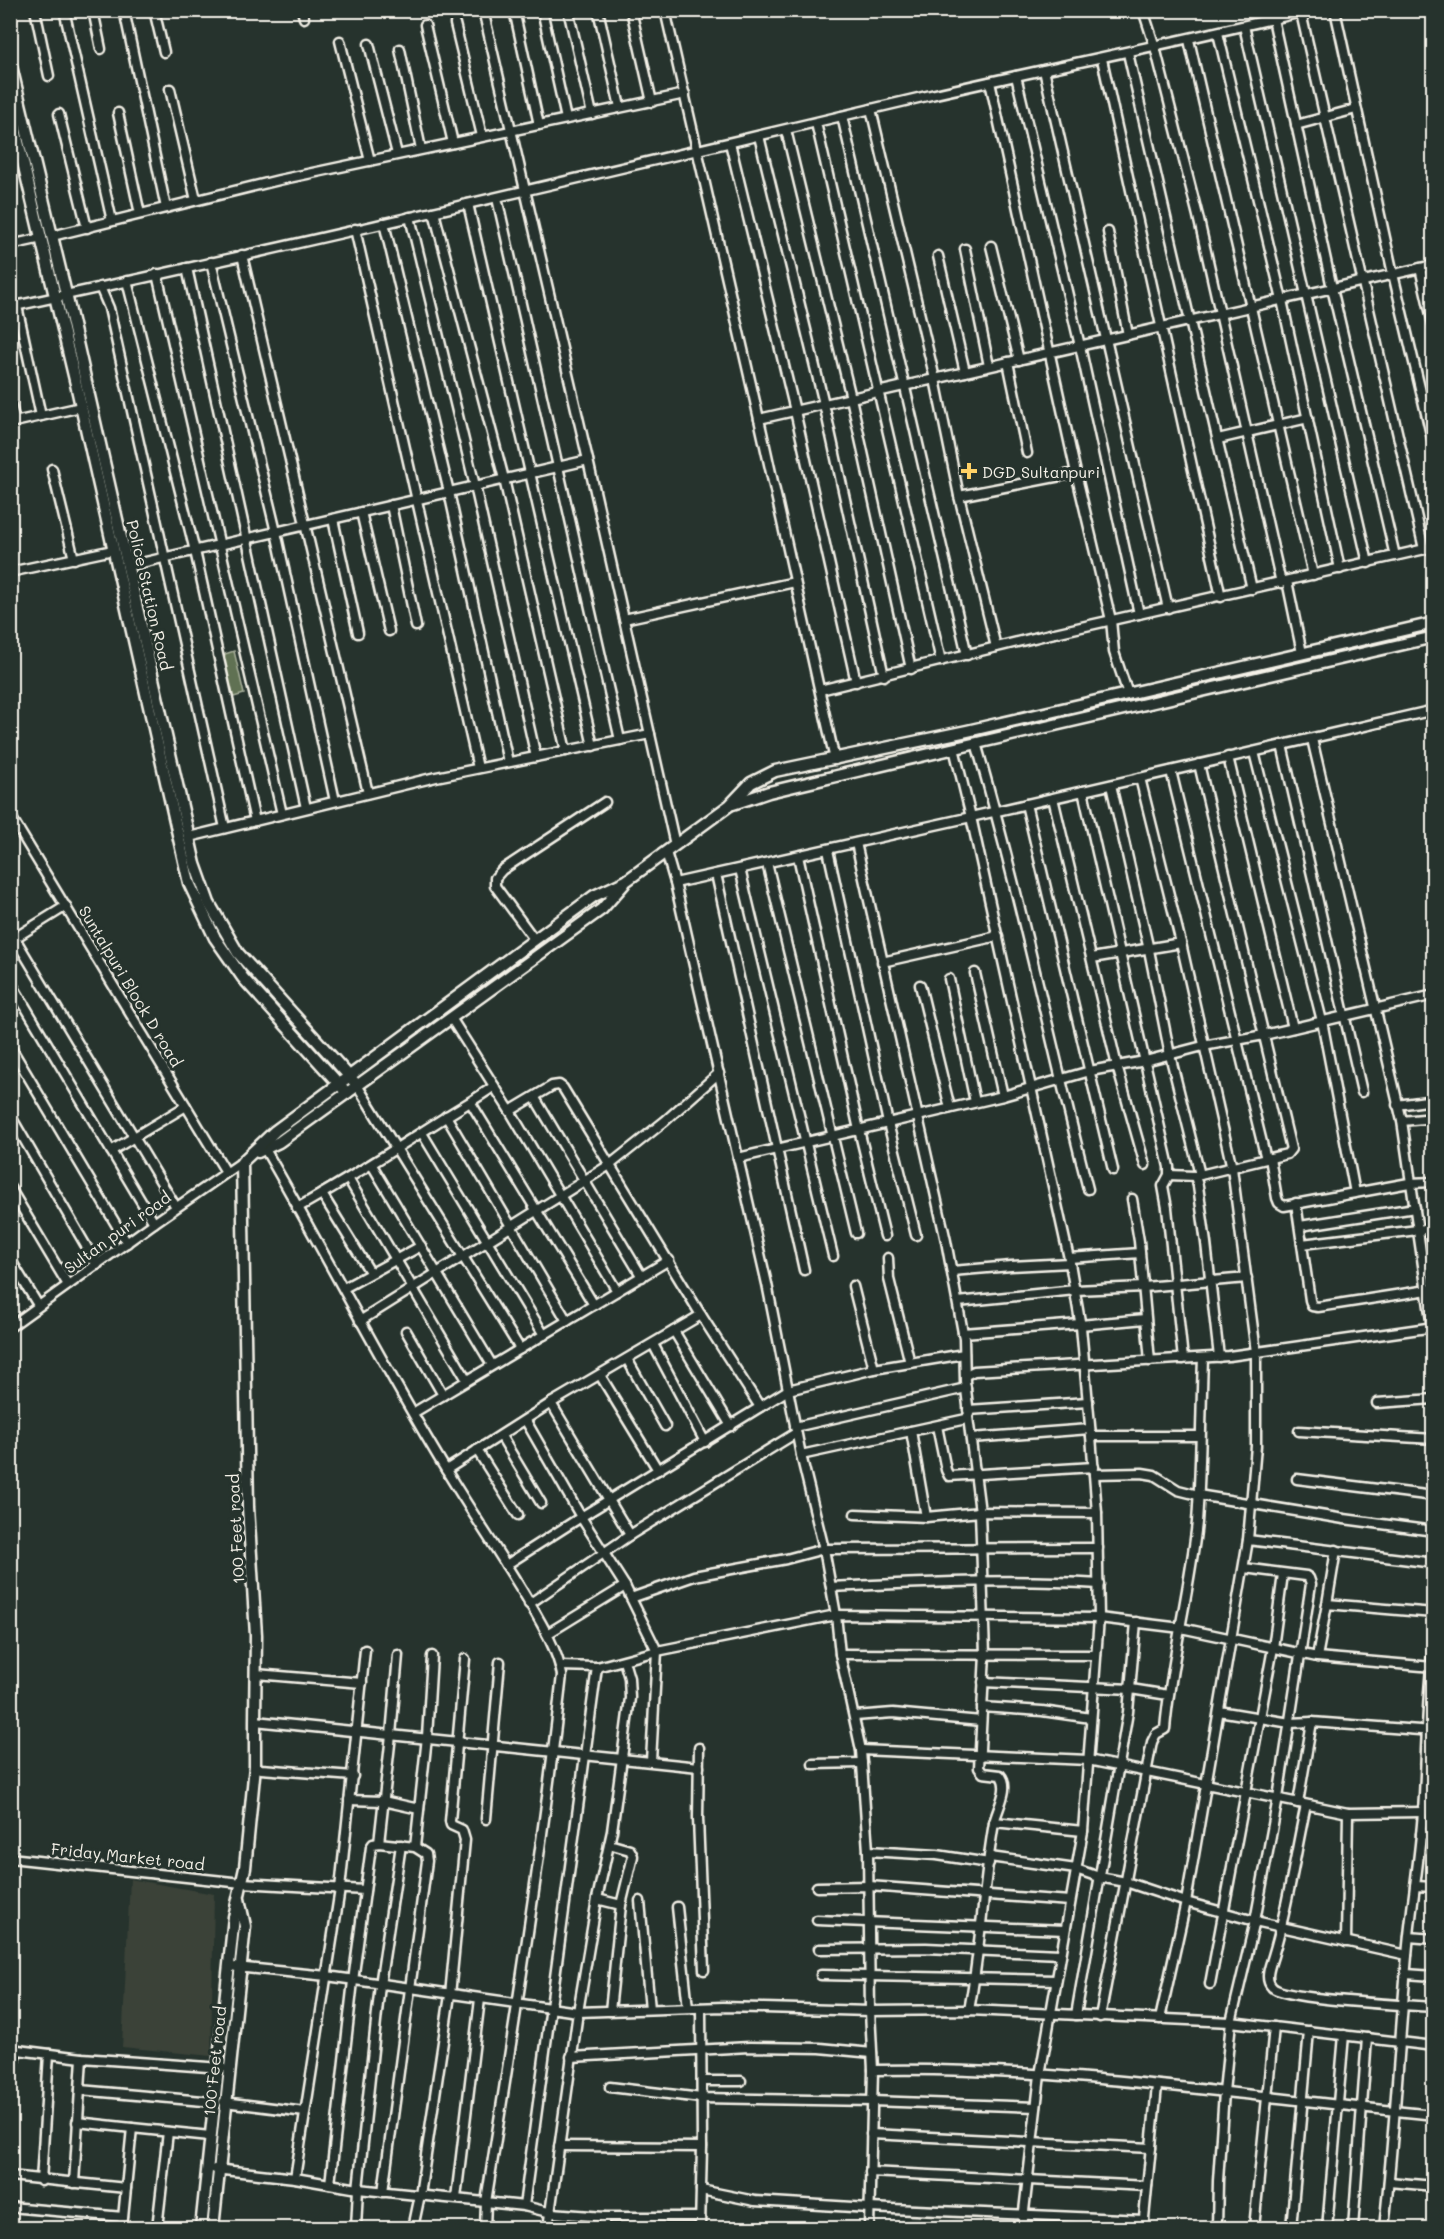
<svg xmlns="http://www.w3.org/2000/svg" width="1444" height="2239" font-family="Mali,sans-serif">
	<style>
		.built { fill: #3a4238 }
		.green { fill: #607152; stroke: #aab19d; stroke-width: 1.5 }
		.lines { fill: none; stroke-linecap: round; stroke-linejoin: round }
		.minor-casing { stroke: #f4f1e8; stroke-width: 13 }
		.tertiary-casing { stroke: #f4f1e8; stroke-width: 15 }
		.minor { stroke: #26332d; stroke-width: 8 }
		.tertiary { stroke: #26332d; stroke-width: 10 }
		.poi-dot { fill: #ffd166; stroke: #26332d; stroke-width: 2 }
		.labels { text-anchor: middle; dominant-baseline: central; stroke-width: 6; stroke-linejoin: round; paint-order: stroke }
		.poi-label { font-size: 16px; fill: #f4f1e8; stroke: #26332d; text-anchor: start }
		.street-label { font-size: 16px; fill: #f4f1e8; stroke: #26332d }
	</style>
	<rect width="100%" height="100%" fill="#26332d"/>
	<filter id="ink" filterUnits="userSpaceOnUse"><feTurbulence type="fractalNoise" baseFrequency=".0167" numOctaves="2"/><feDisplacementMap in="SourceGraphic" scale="12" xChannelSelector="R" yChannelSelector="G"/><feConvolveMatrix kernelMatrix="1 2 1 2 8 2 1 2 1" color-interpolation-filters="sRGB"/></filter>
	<g filter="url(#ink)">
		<polygon class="built" points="130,1879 214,1894 211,2056 122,2047"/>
		<polygon class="green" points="234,651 244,694 227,699 219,660 224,659 225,654"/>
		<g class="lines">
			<defs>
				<g id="minor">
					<polyline points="35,10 49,76"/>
					<polyline points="64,10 112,221"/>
					<polyline points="93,10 101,49"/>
					<polyline points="124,10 166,208"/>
					<polyline points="154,10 164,52"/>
					<polyline points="302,10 304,18"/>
					<polyline points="483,10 588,460 675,845"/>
					<polyline points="514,10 539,125"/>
					<polyline points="542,10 566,119"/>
					<polyline points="598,10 620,107"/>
					<polyline points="631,10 652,102"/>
					<polyline points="665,10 759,419 835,760"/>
					<polyline points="1143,10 1155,47 1198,216 1281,583"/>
					<polyline points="1335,10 1393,274 1434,447"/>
					<polyline points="1301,13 1424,549"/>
					<polyline points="569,14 592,114"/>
					<polyline points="1273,19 1332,288 1395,556"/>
					<polyline points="455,24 482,136"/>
					<polyline points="425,25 453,143"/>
					<polyline points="1244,26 1368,563"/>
					<polyline points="1218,33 1282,300 1340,569"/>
					<polyline points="1189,40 1313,575"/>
					<polyline points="340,41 370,161"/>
					<polyline points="369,44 397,154"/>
					<polyline points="400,49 421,149"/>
					<polyline points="1128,53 1252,589"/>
					<polyline points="1102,59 1221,597"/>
					<polyline points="1044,70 1168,608"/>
					<polyline points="1016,76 1080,346 1139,614"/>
					<polyline points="990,82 1076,473 1111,620 1114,652 1128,694"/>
					<polyline points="170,89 196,200"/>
					<polyline points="871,109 935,379 959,496 996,647"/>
					<polyline points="118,113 140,214"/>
					<polyline points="59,114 87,228"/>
					<polyline points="842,116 967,655"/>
					<polyline points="816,123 941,661"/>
					<polyline points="1296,125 1356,109"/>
					<polyline points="786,130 851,398 911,669"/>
					<polyline points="759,136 824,404 884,676"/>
					<polyline points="730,143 795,411 856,682"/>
					<polyline points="497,198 620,740"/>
					<polyline points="468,204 593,746"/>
					<polyline points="434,212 504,479 566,751"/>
					<polyline points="410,217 475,486 536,757"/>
					<polyline points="384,223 449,492 508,762"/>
					<polyline points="355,229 478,768"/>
					<polyline points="1108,232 1128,335"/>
					<polyline points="52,236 279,180 685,94"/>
					<polyline points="10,245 42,238"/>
					<polyline points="991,246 1019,360"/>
					<polyline points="965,249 989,366"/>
					<polyline points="242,255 368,793"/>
					<polyline points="938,256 965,372"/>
					<polyline points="211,262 276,532 335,801"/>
					<polyline points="187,268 306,808"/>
					<polyline points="1420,268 1434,328"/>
					<polyline points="157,274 282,814"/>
					<polyline points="127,281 195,551 255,821"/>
					<polyline points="100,287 109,308 225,828"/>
					<polyline points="17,306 41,416"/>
					<path d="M10,307C318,241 624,167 931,95C1057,66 1184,41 1310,10"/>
					<polyline points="1008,362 1027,453"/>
					<polyline points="10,402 15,421"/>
					<polyline points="759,419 1434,265"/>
					<polyline points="10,423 81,407"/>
					<polyline points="1218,439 1308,418"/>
					<polyline points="52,469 74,559"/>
					<polyline points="959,496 1076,473"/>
					<polyline points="391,505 416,626"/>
					<polyline points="361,512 389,631"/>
					<polyline points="333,519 358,633"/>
					<polyline points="128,566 588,460"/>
					<polyline points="10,572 113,550"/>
					<polyline points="1287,581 1302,653"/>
					<polyline points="624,619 795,582"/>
					<polyline points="820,690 1046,635 1434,547"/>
					<polyline points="1312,739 1402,1121 1434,1341"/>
					<path d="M976,743C1019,891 1050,1041 1088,1189"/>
					<polyline points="1282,745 1362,1092"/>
					<polyline points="954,748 971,817 1070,1263 1081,1327 1091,1436 1097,1513 1099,1618 1083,1831 1040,2075 1022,2228"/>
					<polyline points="1254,752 1322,1021 1355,1193"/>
					<polyline points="1228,757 1293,1028"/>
					<polyline points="1199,764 1291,1149 1287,1154 1200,1175"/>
					<polyline points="1171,771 1266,1159"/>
					<polyline points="1140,778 1181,943 1232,1168 1256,1352 1256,1446 1248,1540 1186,1902 1160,2019"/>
					<polyline points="1111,785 1149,950 1170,1055 1200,1175 1195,1176 1198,1186 1206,1243 1219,1357"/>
					<polyline points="1083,791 1169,1167 1169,1175 1163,1186 1167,1208 1183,1359"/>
					<polyline points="1053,798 1117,1066 1145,1165"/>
					<polyline points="1026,804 1113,1170"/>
					<polyline points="10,815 226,1172"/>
					<polyline points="189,837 436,777 650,734"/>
					<polyline points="828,850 888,1123 916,1235"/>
					<polyline points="666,852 675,883 767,1284 801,1455 824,1549 836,1615 840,1654 861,1750 868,1851 870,2011 873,2070 869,2228"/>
					<polyline points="798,856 859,1130 885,1236"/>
					<polyline points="767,863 856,1233"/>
					<polyline points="740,869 833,1256"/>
					<polyline points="716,874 804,1270"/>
					<polyline points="675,883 971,817 1434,710"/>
					<polyline points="10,930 176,1207"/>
					<polyline points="13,939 66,906"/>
					<polyline points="534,939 495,886 495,878 502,870 605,802"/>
					<polyline points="1092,958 1181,943"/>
					<polyline points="882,962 998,936"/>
					<polyline points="975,973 1003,1096"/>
					<polyline points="949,979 975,1102"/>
					<polyline points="10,981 154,1223"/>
					<polyline points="920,985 950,1108"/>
					<polyline points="451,1018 510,1111 617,1291"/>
					<polyline points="10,1046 127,1243"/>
					<polyline points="357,1085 520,1349"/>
					<polyline points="535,1098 642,1277"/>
					<polyline points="471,1103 594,1305"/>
					<polyline points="1397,1105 1434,1100"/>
					<polyline points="510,1111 552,1086 559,1085 563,1088 701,1315 760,1407"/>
					<polyline points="10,1115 97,1265"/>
					<polyline points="446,1116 567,1321"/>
					<polyline points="1402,1121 1434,1118"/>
					<polyline points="422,1133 544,1335"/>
					<path d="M262,1144C325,1252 381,1363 446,1470C472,1513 500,1554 526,1597C540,1621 557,1648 562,1675C542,1852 514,2027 486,2202L485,2228"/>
					<polyline points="111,1151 186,1106"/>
					<polyline points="738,1158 1003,1096 1090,1071 1145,1061 1203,1046 1264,1035 1434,995"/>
					<polyline points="1270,1158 1277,1198 1279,1203 1284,1206 1409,1183 1434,1182"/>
					<polyline points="372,1165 492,1365"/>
					<polyline points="1169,1175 1195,1176"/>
					<polyline points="349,1180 467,1380"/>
					<polyline points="10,1188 68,1285"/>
					<polyline points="322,1194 370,1272"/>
					<polyline points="1132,1199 1139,1241 1150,1361"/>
					<polyline points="1296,1203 1310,1300 1312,1306 1318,1307 1434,1289"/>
					<path d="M297,1208C348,1180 395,1149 444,1118C461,1107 478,1098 494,1086"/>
					<polyline points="1300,1226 1415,1208"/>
					<polyline points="1302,1244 1434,1228"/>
					<polyline points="888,1258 889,1279 910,1363"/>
					<polyline points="1069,1258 1140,1253"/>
					<polyline points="10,1259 38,1305"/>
					<polyline points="952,1271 1011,1266 1070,1263"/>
					<polyline points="853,1286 874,1369"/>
					<polyline points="344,1288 421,1246"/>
					<polyline points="958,1302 1075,1290 1144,1287 1247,1278"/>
					<polyline points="360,1321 611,1164 665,1121 719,1073"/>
					<polyline points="1080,1325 1145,1319"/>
					<polyline points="10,1327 154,1223 242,1162"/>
					<polyline points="406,1331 443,1395"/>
					<polyline points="674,1331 731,1426"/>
					<polyline points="963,1333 1080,1324"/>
					<polyline points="653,1344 705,1442"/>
					<polyline points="627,1359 665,1426"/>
					<polyline points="600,1375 658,1470"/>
					<polyline points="966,1375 974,1371 1229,1356 1434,1327"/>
					<polyline points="551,1403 630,1535"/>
					<polyline points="1377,1403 1434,1399"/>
					<polyline points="968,1410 1088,1402"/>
					<polyline points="413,1413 669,1260"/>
					<path d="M968,1417L980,1512L985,1654L979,1768L983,1773L1000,1775C1011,1787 997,1809 994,1823C983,1885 981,1948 969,2010"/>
					<polyline points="526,1421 581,1517 625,1586 657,1651 651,1761"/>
					<polyline points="937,1426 946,1470 949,1476 1094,1467"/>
					<polyline points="795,1427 966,1388"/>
					<polyline points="911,1431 926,1517"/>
					<polyline points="1299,1431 1434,1439"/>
					<polyline points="501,1436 541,1503"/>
					<polyline points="1091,1436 1200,1436"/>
					<polyline points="971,1438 1090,1429"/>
					<polyline points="477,1450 518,1515"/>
					<polyline points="801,1455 966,1419 969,1414 965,1381 964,1338 946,1241 856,843"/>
					<polyline points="446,1470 551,1403 701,1315"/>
					<polyline points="1094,1474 1142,1473 1154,1475 1178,1490 1198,1495 1344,1519 1434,1531"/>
					<polyline points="1297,1479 1434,1496"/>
					<polyline points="855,1514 926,1517 980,1512 1097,1513"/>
					<polyline points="1248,1540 1434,1563"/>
					<polyline points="506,1565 581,1517 788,1390 874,1369 964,1354"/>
					<path d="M831,1587C920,1583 1009,1578 1099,1584"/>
					<polyline points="631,1598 694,1576 786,1559 824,1549 1098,1548"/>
					<polyline points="529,1604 630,1535 796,1433"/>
					<polyline points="1327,1604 1336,1550"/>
					<polyline points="547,1634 625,1586"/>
					<polyline points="840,1654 1096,1655"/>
					<polyline points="1317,1657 1433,1667"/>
					<polyline points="560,1666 597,1667 657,1651 836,1615 1099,1618 1181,1628 1317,1657 1327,1604 1434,1613"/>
					<polyline points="256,1674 362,1683"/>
					<polyline points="983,1682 1131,1689 1168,1695"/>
					<polyline points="982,1707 1042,1711 1091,1718"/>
					<polyline points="1219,1711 1290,1723 1312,1722 1433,1731"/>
					<polyline points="855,1716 893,1713 981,1721"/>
					<polyline points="255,1721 699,1767"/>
					<polyline points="699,1748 698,1818 704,1970"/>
					<polyline points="861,1750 1088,1760 1348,1813 1423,1812"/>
					<polyline points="813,1764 862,1763"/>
					<polyline points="255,1766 261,1769 353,1776"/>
					<polyline points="349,1800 383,1801 419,1809"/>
					<polyline points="1298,1803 1312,1722"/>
					<path d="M1306,1805C1295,1855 1288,1907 1273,1956C1270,1966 1264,1979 1272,1987C1283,2000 1408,2005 1434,2007"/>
					<polyline points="486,1819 500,1662"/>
					<polyline points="994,1822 1083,1831"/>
					<polyline points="1421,1834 1434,1835"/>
					<polyline points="379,1843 391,1735 398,1655"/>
					<polyline points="609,1844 630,1850 633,1856 621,1905 610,2011"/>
					<polyline points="415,1847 427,1737 432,1656"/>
					<polyline points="868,1851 937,1855 989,1863"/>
					<polyline points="990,1857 1076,1869 1099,1877 1126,1882 1186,1902 1255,1921 1407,1955"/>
					<polyline points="10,1858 242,1883 365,1890"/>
					<polyline points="1415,1886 1434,1887"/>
					<polyline points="817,1887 869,1886 1070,1901"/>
					<polyline points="597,1899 621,1905"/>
					<polyline points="640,1901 650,2009"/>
					<polyline points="677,1907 688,2008"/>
					<polyline points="817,1920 1065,1930"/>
					<polyline points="1409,1937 1434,1939"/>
					<polyline points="1346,1942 1348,1813"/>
					<polyline points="819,1949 926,1948 1060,1954"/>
					<polyline points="236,1967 327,1976 578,2012 723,2007 870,2011 969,2010 1231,2022 1434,2046"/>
					<polyline points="1406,1974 1434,1976"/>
					<polyline points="821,1975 1056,1980"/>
					<polyline points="1210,1984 1273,1648 1283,1574"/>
					<polyline points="1076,2015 1128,1712 1136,1622"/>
					<path d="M1100,2017L1152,1742L1156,1734L1165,1729C1171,1659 1190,1591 1197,1522C1201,1467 1201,1412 1203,1358"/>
					<polyline points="10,2049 82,2058 222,2068"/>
					<polyline points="571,2057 749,2047 820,2048 872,2053"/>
					<path d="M873,2070C1061,2066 1248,2097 1434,2115"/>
					<polyline points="702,2081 741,2081"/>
					<polyline points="610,2087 701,2098 872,2101 1036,2107"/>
					<polyline points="80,2090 214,2102"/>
					<polyline points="10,2096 16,2049"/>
					<polyline points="224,2102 305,2112"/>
					<polyline points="77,2122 132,2128"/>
					<polyline points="871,2134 1151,2148"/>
					<polyline points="559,2146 702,2147"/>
					<polyline points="215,2169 295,2178 358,2189 524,2206 552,2213 604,2217 700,2217"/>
					<polyline points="870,2172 1147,2186"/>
					<polyline points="10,2176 126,2188"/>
					<polyline points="295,2178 340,1889 365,1650"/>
					<polyline points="41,2181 49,2054"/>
					<polyline points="1389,2182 1434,2186"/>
					<polyline points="74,2183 82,2058"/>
					<polyline points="330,2184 353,1981 371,1847 373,1844 379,1843 415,1847 426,1854 427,1861 383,2192"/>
					<polyline points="701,2190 755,2201 869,2208 1144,2220"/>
					<polyline points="456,2198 480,1999"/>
					<polyline points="524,2206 597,1667"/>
					<polyline points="10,2207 123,2217"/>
					<polyline points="122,2228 132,2128 210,2136"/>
					<polyline points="157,2228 168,2132"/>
					<polyline points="356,2228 358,2189 380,1985 401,1845"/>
					<polyline points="413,2228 420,2195 450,1995 465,1840 462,1830 451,1825 450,1821 465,1659"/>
					<polyline points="548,2228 578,2012 597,1899 612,1831 622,1758 630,1698 629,1678 624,1661"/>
					<polyline points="604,2228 604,2217"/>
					<polyline points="700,2228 702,2147 701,2008"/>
					<polyline points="1143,2228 1157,2086"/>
					<polyline points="1217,2228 1218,2181 1224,2092 1231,2022 1255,1921 1278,1798 1311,1584 1309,1578 1306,1576 1244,1568"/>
					<polyline points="1254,2228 1274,2027"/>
					<polyline points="1291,2228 1309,2031"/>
					<polyline points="1327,2228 1344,2035"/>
					<polyline points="1353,2228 1367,2038"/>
					<path d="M1384,2228C1394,2138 1399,2047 1407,1956C1411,1907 1420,1859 1423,1811C1427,1755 1426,1697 1434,1642"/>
				</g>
				<g id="tertiary">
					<polyline points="10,62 66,294 195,864 209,903 238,953 357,1085"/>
					<polyline points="10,108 76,384 189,883 215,938 243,978 347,1093"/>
					<polyline points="733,804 769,792 904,760 1434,637"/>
					<polyline points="258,1152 279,1142 602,909 624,884"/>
					<polyline points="201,2228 234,1917 245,1868 255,1766 255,1721 256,1635 248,1507 242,1162 275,1131 594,896 626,881 730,805 751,783 775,771 967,731 1434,623"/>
					<polyline points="213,2228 245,1926 239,1899"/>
				</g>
			</defs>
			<use href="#minor" class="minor-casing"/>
			<use href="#tertiary" class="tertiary-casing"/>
			<use href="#minor" class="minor"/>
			<use href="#tertiary" class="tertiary"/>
		</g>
	</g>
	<path class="poi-dot" d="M966 462h6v6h6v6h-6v6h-6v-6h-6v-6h6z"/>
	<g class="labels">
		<g class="poi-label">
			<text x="982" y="471">DGD Sultanpuri</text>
		</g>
		<g class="street-label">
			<text transform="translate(150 595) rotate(77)">Police Station Road</text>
			<text transform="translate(131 986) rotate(59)">Suntalpuri Block D road</text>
			<text transform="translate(117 1232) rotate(-36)">Sultan puri road</text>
			<text transform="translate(235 1529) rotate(-93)">100 Feet road</text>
			<text transform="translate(128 1856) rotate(6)">Friday Market road</text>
			<text transform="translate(214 2061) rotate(-84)">100 Feet road</text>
		</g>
	</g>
	<rect width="1444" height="2239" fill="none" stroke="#26332d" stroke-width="36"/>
	<rect x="18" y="18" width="1408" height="2203" fill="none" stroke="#f4f1e8" stroke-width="2" filter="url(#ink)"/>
</svg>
